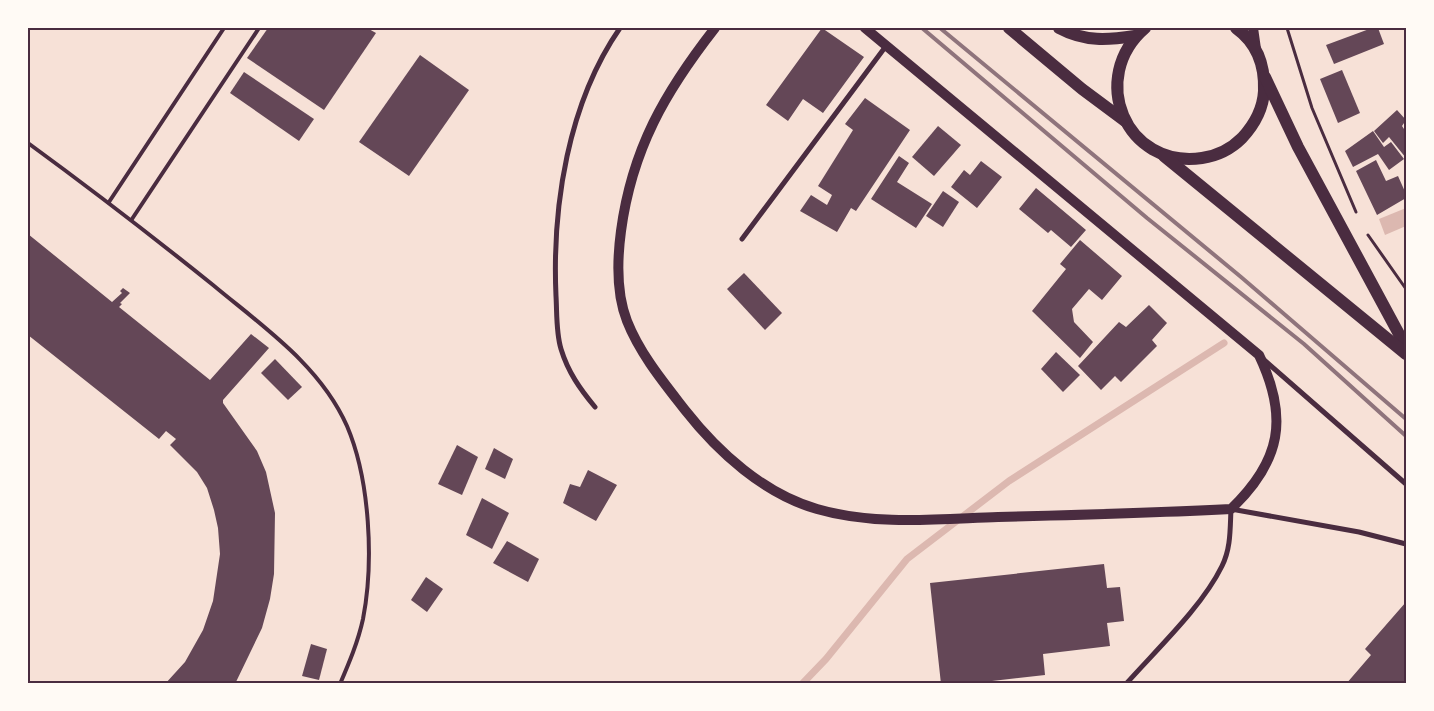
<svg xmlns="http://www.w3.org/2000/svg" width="1434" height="711" font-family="'Libre Baskerville',serif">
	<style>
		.water { fill: #dcb8b0 }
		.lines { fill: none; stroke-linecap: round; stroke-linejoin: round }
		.stream { stroke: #dcb8b0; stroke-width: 7 }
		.building { fill: #644757 }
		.path { stroke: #4a2c40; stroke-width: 3 }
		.service { stroke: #4a2c40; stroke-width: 4 }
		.minor { stroke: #4a2c40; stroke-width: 5 }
		.secondary { stroke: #4a2c40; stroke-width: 10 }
		.primary { stroke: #4a2c40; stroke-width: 12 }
		.rail { stroke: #8f747c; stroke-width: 4 }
		.neatline { fill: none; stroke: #4a2c40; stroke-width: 2 }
	</style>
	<rect width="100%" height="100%" fill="#f7e1d7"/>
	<polygon class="water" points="1406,208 1406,226 1385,235 1379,219"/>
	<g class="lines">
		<polyline class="stream" points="802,684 826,659 907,559 1009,481 1224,343"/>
	</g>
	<g class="building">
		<polygon points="268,28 367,28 376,33 324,110 247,58"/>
		<polygon points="822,28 864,57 823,113 803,99 788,121 766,105"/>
		<polygon points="1372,28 1378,28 1384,44 1334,64 1326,45"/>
		<polygon points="420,55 469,90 409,176 359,142"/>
		<polygon points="1342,70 1360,113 1338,123 1320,79"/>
		<polygon points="244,72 314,119 299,141 230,93"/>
		<polygon points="865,98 910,130 856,211 851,208 837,232 800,211 811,195 827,205 832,195 818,186 853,130 845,124"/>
		<polygon points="1397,110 1406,120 1402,126 1406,132 1406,158 1389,137 1383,143 1374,131"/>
		<polygon points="938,126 961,145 934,176 912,157"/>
		<polygon points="1373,131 1384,147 1391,142 1404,159 1389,170 1378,154 1353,167 1345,151"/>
		<polygon points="899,156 909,163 897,182 932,204 916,228 871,199"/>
		<polygon points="1376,160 1386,181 1398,176 1406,194 1406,198 1377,215 1356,171"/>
		<polygon points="981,161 1002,177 977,208 951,187 964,170 970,175"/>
		<polygon points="1036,188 1086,230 1071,247 1051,230 1048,233 1019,209"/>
		<polygon points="943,191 959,202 943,227 926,216"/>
		<polygon points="28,234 112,302 122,293 120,291 123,288 130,293 120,303 122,304 119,307 210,380 251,334 269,348 223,400 223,403 257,451 266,472 275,513 274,574 270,599 262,628 235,684 165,684 185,662 203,630 213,601 220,554 218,528 214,510 207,488 197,472 170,445 176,439 166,431 159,439 28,335"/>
		<polygon points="1080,240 1122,276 1102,300 1089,289 1072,309 1074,322 1093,342 1080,358 1032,311 1066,269 1060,264"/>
		<polygon points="744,273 782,313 765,330 727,289"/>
		<polygon points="1149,305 1167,323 1152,340 1157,346 1121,382 1115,376 1101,390 1078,366 1119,322 1126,327"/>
		<polygon points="1056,352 1080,375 1063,392 1041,369"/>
		<polygon points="275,359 302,387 288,400 261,373"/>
		<polygon points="457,445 478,457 462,495 438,484"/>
		<polygon points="494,448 513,459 505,479 485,469"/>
		<polygon points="588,470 617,485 596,521 563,503 570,484 580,487"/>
		<polygon points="482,498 509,513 492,549 466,535"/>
		<polygon points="507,541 539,559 528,582 493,563"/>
		<polygon points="1104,564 1107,588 1120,587 1124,621 1107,623 1110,646 1043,654 1045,675 966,684 941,684 930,583"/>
		<polygon points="426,577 443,589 427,612 411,600"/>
		<polygon points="1406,602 1406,684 1346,684 1371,655 1365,649"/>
		<polygon points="311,644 327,649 319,680 302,676"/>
	</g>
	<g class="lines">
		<g class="path">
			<polyline points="1287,28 1312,108 1356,212"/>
			<polyline points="1368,235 1406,289"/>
		</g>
		<g class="service">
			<path d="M28,143C91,189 152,236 213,285C262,326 320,365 347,426C370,480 374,562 363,619C358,642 349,663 340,684"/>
			<polyline points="109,202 224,28"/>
			<polyline points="132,219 259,28"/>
		</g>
		<g class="minor">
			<polyline points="742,239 886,46"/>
			<polyline points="1263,359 1406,484"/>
			<path d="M595,407C580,389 568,372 561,349C556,333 557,313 556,296C552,206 568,103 620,28"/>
			<path d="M1126,684C1157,649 1202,607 1222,566C1231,548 1230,529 1231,509L1359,532L1406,544"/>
		</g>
		<g class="secondary">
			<path d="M715,28C665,92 632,149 621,231C617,261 616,293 627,321C640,354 664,383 685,410C718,452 764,494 817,509C875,526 939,519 998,517C1076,515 1153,513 1231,509C1281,461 1289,418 1259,355L865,28"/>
			<polyline points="1253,28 1256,49"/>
		</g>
		<g class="primary">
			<polyline points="1009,28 1082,89 1125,121"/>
			<path d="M1059,28C1085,42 1108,40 1135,36"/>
			<path d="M1145,28C1088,77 1125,169 1202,158C1216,156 1231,149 1242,138C1254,125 1263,110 1264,91C1265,66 1257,43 1236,28"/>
			<polyline points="1265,77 1298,147 1406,347"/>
			<polyline points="1164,156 1406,354"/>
		</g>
		<g class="rail">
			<polyline points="922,28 1147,218 1304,344 1406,436"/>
			<polyline points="940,28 1241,277 1406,419"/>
		</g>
	</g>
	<rect width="1434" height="711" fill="none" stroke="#fffaf5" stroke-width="58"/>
	<rect x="29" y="29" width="1376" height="653" class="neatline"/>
</svg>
